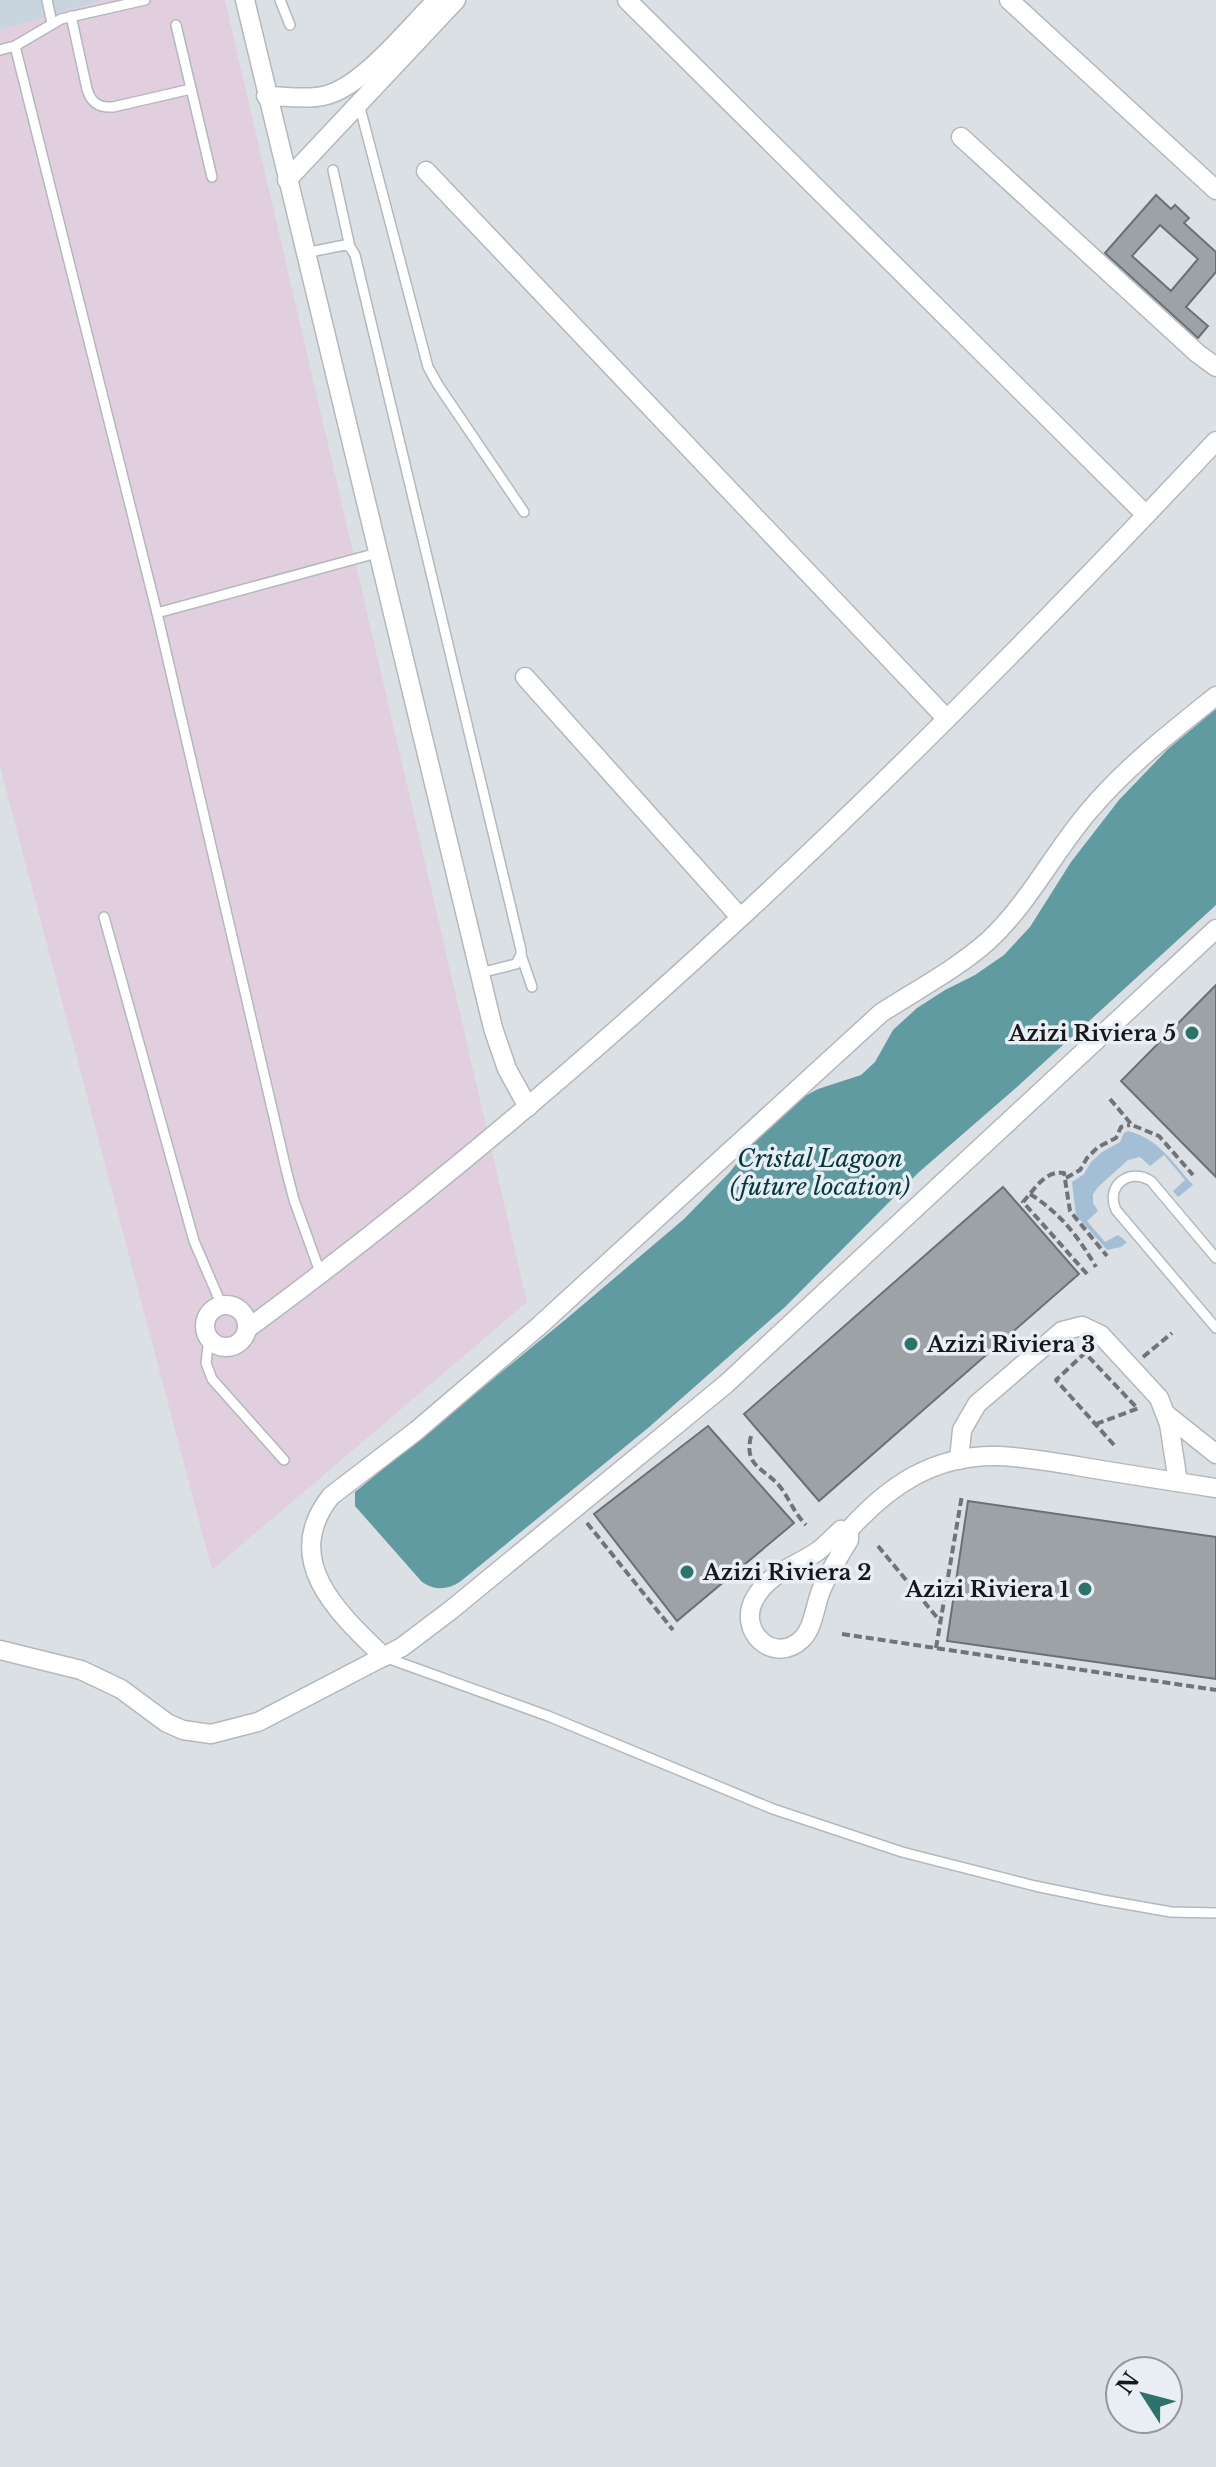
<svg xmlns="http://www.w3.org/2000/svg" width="1216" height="2467" font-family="'Libre Baskerville',serif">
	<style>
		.built { fill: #c8d4de }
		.industrial { fill: #e1cfe0 }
		.green { fill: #a4bfd5 }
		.water { fill: #5f9ba1 }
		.building { fill: #9da2a7; stroke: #6b7074; stroke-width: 2; fill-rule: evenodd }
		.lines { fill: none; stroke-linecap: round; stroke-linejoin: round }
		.service-casing { stroke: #b2b8bc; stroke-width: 12 }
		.minor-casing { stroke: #b2b8bc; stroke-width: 21 }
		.path { stroke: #707377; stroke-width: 4; stroke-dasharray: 8 4; stroke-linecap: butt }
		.service { stroke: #fff; stroke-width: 9 }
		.minor { stroke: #fff; stroke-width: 18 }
		.poi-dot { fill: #2c736b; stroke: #e8eef3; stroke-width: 3 }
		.labels { text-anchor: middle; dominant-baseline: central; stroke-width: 7; stroke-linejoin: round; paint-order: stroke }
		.poi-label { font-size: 22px; font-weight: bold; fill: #16181a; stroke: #e8eef3; text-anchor: end }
		.water-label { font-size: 24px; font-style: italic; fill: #003a3f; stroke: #e8eef3 }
	</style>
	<rect width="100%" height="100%" fill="#dbe0e5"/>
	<polygon class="built" points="0,0 103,0 0,30"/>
	<polygon class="industrial" points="103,0 225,0 527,1302 212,1570 0,767 0,30"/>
	<path class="green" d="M1128,1131C1158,1138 1173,1163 1193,1185L1178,1197L1173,1191L1185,1180L1164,1155L1150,1166L1140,1157L1128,1160L1098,1187L1093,1194V1203L1098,1211L1087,1221L1105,1242L1118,1235L1127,1242L1121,1247L1107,1250L1076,1215L1072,1182L1084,1174L1091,1162L1102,1152L1120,1142L1124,1133Z"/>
	<path class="water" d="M1216,709V905L1017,1087L918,1173L785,1307L648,1428L461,1581C448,1590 435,1591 422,1582L355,1506V1492L565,1320L684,1219L730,1172L761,1131L789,1105L818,1089L861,1075L875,1062L893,1030L917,1008L945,990L975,975L1004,955L1030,927L1071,862L1119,800L1168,749Z"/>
	<g class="building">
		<path d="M1156,195L1171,209L1175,205L1189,218L1184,223L1216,252V272L1186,307L1208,326L1198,338L1105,253ZM1160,225L1198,259L1171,291L1132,256Z"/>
		<polygon points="1216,985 1216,1177 1121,1081"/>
		<polygon points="1003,1187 1079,1274 819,1501 744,1414"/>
		<polygon points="708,1426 794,1523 677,1621 594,1514"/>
		<polygon points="968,1501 1216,1537 1216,1679 947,1641"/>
	</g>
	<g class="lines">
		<defs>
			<g id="service">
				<polyline points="47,0 52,23"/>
				<polyline points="280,0 290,25"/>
				<path d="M71,16L87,89C91,103 99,108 113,107L191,89"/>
				<polyline points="176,25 212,177"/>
				<polyline points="15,46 157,613 286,1169 294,1200 320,1272"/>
				<polyline points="0,50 15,46 61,19 145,0"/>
				<polyline points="359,104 428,367 438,385 524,512"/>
				<polyline points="333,170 350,247"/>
				<polyline points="305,253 345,245 350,247 355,255 521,950 521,955 516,964 480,973"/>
				<polyline points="157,613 377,553"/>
				<polyline points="104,917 194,1241 222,1306"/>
				<polyline points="521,955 532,987"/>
				<path d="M1216,1258L1151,1181C1129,1167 1105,1186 1116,1210L1216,1328"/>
				<polyline points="209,1338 206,1363 212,1379 284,1460"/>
				<polyline points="387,1658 548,1716 773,1809 902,1852 1035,1886 1103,1900 1171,1912 1216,1913"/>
			</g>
			<g id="minor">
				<polyline points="245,0 493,1028 507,1069 528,1107"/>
				<polyline points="627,0 1146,515"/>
				<polyline points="1009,0 1216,190"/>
				<path d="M266,96C285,96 305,100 323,96C362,88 408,28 437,0"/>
				<polyline points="961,137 1197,353 1216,367"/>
				<polyline points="426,171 947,719"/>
				<polyline points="287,180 456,0"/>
				<polyline points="525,677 740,917"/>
				<circle cx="226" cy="1326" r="21"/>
				<path d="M247,1329C598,1071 918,759 1216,441"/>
				<polyline points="1167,1415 1216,1454"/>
				<polyline points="959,1460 962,1430 977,1404 1062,1331 1082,1326 1101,1335 1159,1398 1169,1424 1178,1482"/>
				<path d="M841,1530L849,1534V1540C839,1556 830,1571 822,1588C815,1604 814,1627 802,1639C774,1666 736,1631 755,1598C770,1572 795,1567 818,1551C826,1545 833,1537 841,1530Z"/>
				<path d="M847,1532C888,1486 934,1454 999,1456C1025,1457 1052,1462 1077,1466C1124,1474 1170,1481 1216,1488"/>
				<polyline points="0,1650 81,1670 121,1689 167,1723 183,1730 211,1734 258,1722 402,1647 451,1610 726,1384 1216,929"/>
				<path d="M384,1657C338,1613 280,1560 331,1496L416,1431L539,1326L881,1013C918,989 955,970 988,941C1029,903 1053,853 1089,811C1126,767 1171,732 1216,696"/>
			</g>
		</defs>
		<use href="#service" class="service-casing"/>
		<use href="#minor" class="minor-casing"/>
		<g class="path">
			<polyline points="1110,1099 1132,1125 1159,1136 1193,1175"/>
			<polyline points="1066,1178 1080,1170 1087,1158 1098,1147 1116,1138 1121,1127 1130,1125"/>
			<path d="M1030,1194C1060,1213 1078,1236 1096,1267"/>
			<path d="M1087,1274L1023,1202C1035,1189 1045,1170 1064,1173L1070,1211L1107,1256"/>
			<polyline points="1143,1357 1172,1333"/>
			<polyline points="1096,1424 1139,1408"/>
			<path d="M751,1436C743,1468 766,1468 781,1488C790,1500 794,1513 806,1525"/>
			<polyline points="1114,1445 1056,1380 1085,1353 1137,1408"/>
			<polyline points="587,1523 673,1630"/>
			<polyline points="878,1546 940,1621"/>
			<polyline points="842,1634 1216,1690"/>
			<polyline points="936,1648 962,1495"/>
		</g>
		<use href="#service" class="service"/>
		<use href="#minor" class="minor"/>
	</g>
	<g class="poi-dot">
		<circle cx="1192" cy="1033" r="8"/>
		<circle cx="911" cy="1344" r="8"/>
		<circle cx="687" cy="1572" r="8"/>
		<circle cx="1085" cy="1589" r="8"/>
	</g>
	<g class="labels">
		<g class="poi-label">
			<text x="1176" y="1033">Azizi Riviera 5</text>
			<text x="927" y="1344" text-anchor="start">Azizi Riviera 3</text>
			<text x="703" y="1572" text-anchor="start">Azizi Riviera 2</text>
			<text x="1069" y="1589">Azizi Riviera 1</text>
		</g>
		<g class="water-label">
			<text x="820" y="1158">Cristal Lagoon<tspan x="820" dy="28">(future location)</tspan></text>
		</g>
	</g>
	<g transform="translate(1144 2395) rotate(306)"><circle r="38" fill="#e8eef3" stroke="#94989c" stroke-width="2"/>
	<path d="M0-6L14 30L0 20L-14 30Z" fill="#2c736b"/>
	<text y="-12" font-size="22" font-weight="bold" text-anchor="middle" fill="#16181a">N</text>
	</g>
</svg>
